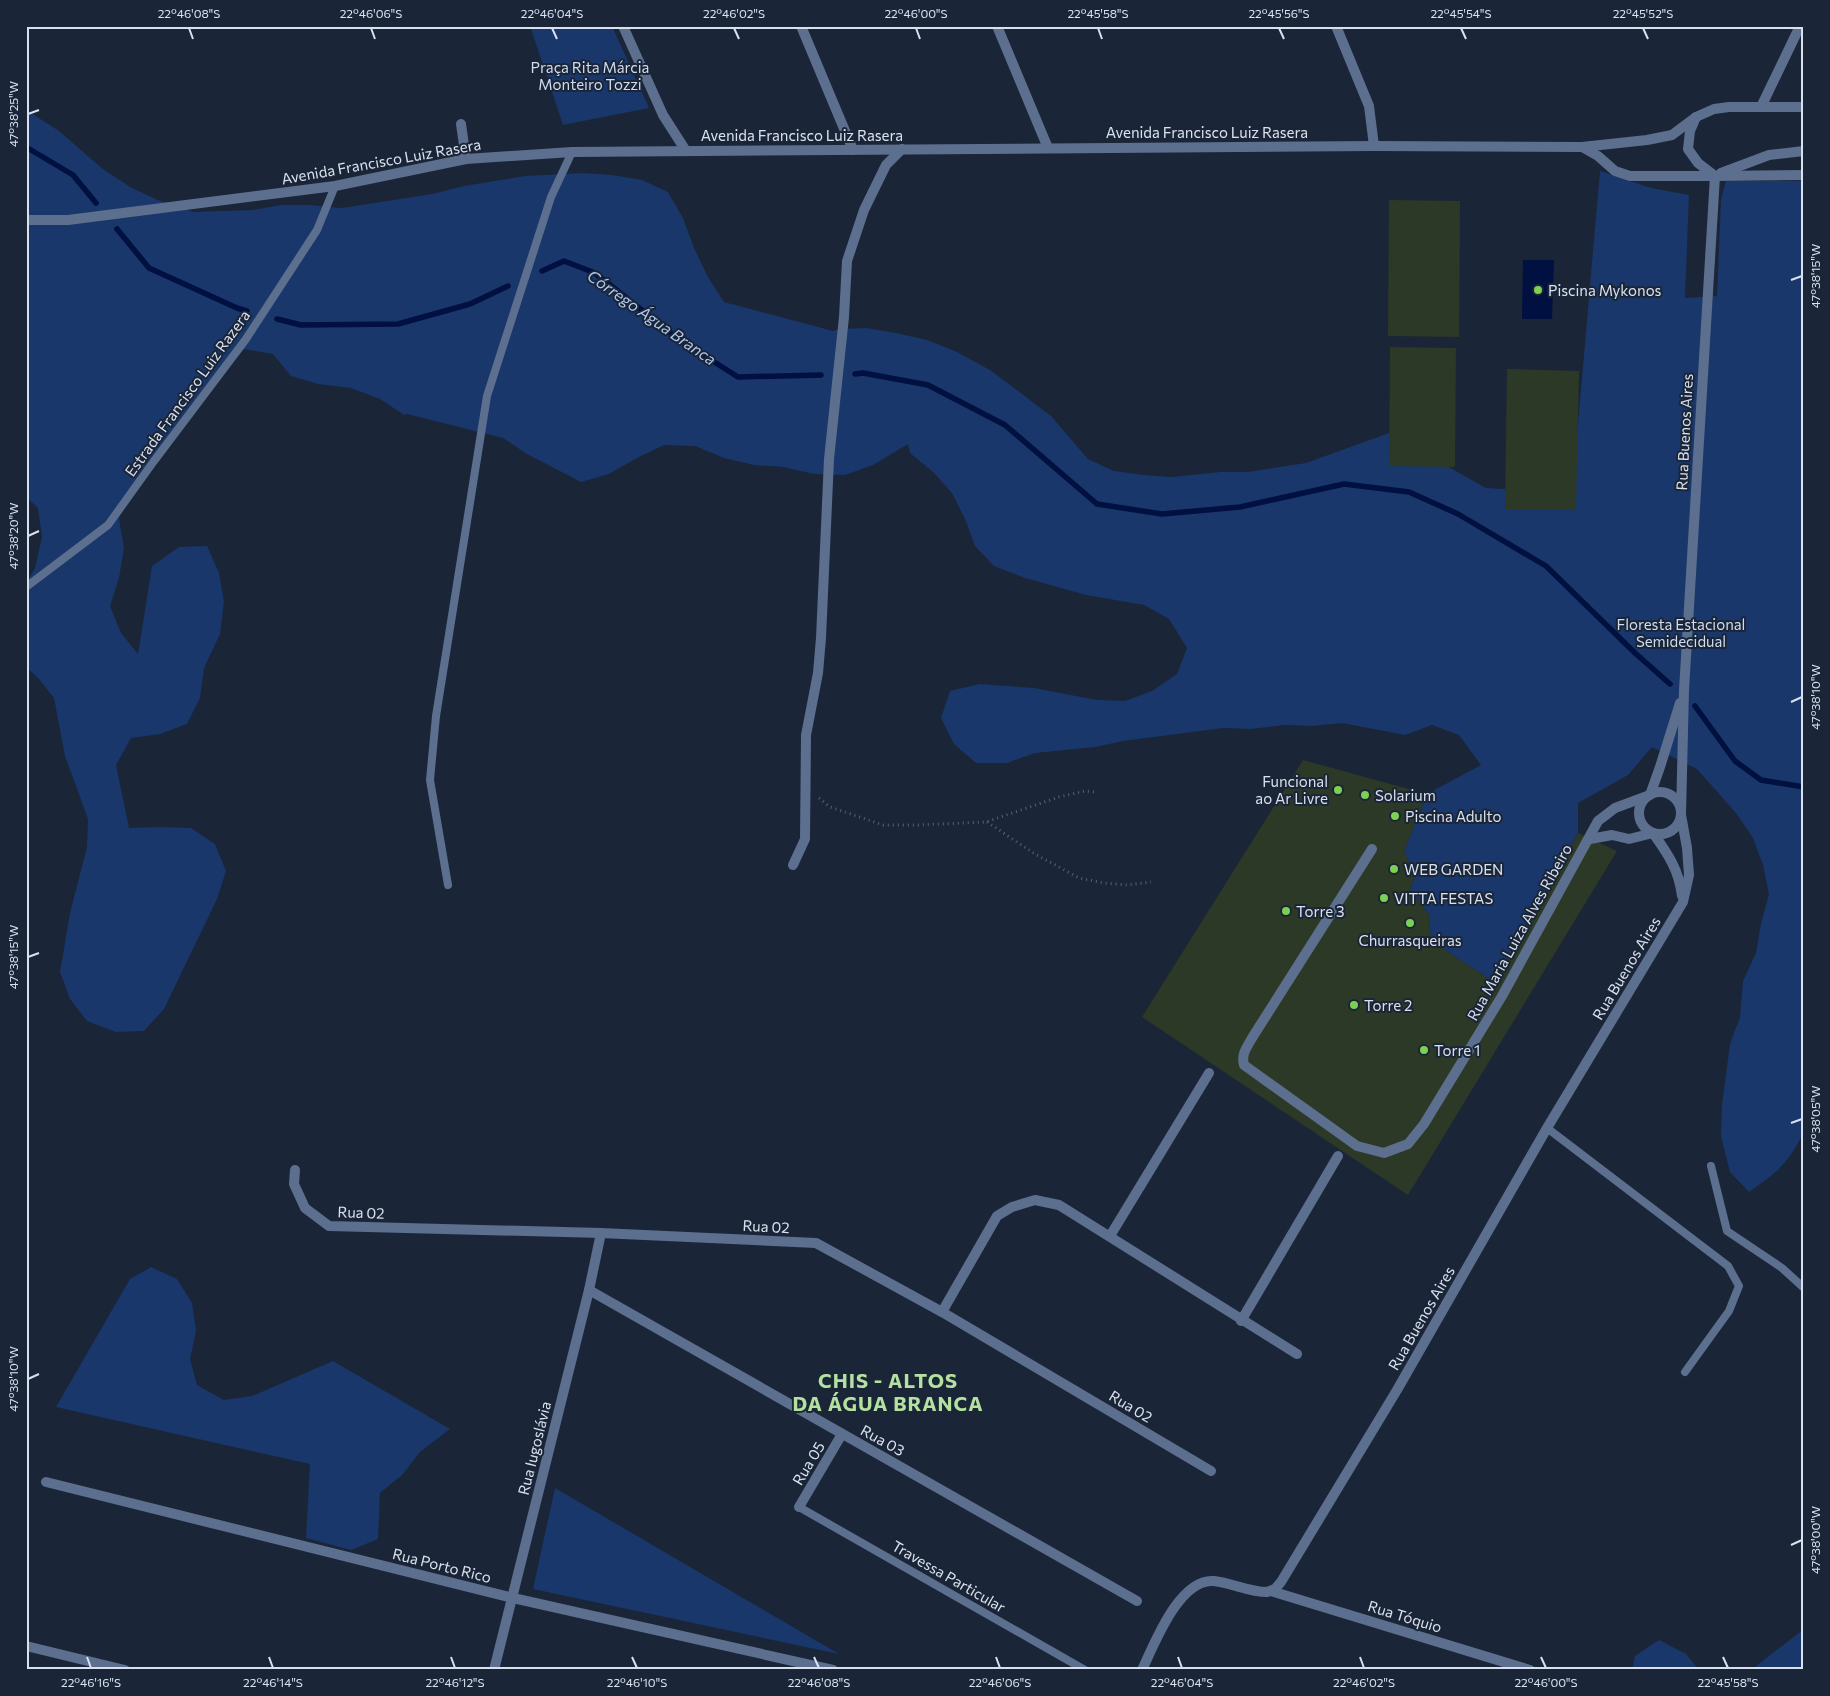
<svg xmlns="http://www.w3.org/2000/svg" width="1830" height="1696" font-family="Commissioner,sans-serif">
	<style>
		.green { fill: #19376a }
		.water { fill: #001040 }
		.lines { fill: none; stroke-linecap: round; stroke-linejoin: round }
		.stream { stroke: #001040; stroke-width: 5.5 }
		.building { fill: #2c3926 }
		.path { stroke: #576171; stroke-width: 3; stroke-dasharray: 1 4; stroke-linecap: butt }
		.service { stroke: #5c6f8e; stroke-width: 8 }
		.minor { stroke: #5c6f8e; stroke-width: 10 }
		.tertiary { stroke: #5c6f8e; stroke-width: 10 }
		.ticks { fill: none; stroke: #dae1ee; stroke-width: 2 }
		.poi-dot { fill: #7ed053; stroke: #1a2537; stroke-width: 2 }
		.labels { text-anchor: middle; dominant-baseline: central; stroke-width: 4; stroke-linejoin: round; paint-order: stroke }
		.park-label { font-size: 15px; fill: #d0dcf0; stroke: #1a2537 }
		.street-label { font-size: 15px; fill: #dae1ee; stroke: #1a2537 }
		.poi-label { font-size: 15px; fill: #dae1ee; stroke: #1a2537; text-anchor: start }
		.water-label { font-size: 16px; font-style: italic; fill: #b0c8ee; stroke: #1a2537 }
		.district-label { font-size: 20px; font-weight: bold; letter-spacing: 1px; fill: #b4e19f; stroke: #1a2537 }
		.neatline { fill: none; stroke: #dae1ee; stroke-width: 2 }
		.ticks-label { font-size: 12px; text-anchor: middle; fill: #dae1ee }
	</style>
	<rect width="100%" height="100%" fill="#1a2537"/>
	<g class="green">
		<polygon points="530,26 612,26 649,108 563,125"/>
		<path d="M26,109L31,113L59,131L104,170L132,188L158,200L194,212L252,210L281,205H309L342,208L432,194L464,186L525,176L583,173L612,175L642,180L668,192L683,218L694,248L708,277L724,302L833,331L839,329L866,328L896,333L927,340L955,351L990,370L1051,416L1088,459L1114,471L1143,475L1172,477L1220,472H1248L1306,463L1389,433L1486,488L1572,493L1600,171L1651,188L1689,195L1685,298L1717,296L1721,200L1726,181H1804V1131C1789,1163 1778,1172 1749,1192L1730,1172L1721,1136L1722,1105L1730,1044L1740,1017L1743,981L1756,953L1761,924L1769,894L1763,865L1753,838L1736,813L1697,769L1652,747L1628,775L1578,803V833L1494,982L1431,941L1429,915L1410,889L1415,876L1404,851L1427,794L1481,765L1459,735L1432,725L1405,735L1342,723L1312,726L1285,725L1251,729L1223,728L1123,741L1095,747L1035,753L1007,763H976L954,744L941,718L950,691L979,684L1034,688L1097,700L1125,701L1152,691L1177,674L1187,648L1169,619L1144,605L1086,595L1025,578L994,566L975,546L965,519L952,493L933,472L910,453L908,444L873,465L845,475L814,474L783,467L754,465L724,458L695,446L664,445L637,458L609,474L581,482L527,454L503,438L407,414L404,415L380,399L351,388L318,384L291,376L273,354L244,349L128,491L119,519L124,548L119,578L110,606L121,633L138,654L152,566L179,547L207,546L219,573L224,602L220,634L204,668L200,698L187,724L160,734L131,738L116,765L129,828L160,827L191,828L215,844L226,871L217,899L164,1009L144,1031L116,1032L87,1021L70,999L60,972L70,913L87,847L88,819L65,756L54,698L38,678L26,667V584L35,568L42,537L38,508L26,497Z"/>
		<polygon points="151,1267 177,1279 192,1303 196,1331 190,1359 197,1385 224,1400 252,1396 333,1361 450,1429 420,1452 403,1474 380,1493 378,1539 351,1550 306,1538 310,1464 56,1407 130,1279"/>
		<polygon points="555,1488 839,1654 533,1589"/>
		<polygon points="1804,1629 1804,1670 1751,1670"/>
		<polygon points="1659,1640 1686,1654 1699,1670 1632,1670 1635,1656"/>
	</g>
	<polygon class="water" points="1523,260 1554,260 1552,319 1522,319"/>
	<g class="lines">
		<g class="stream">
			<polyline points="26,147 73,175 96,203"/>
			<polyline points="117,229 149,268 237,308 247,311"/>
			<polyline points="542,271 564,261 595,273 678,339 738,377 821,375"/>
			<polyline points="277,319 301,325 398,324 470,304 508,286"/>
			<polyline points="855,374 863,373 928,385 1005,425 1097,504 1162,514 1240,507 1344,484 1409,492 1458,514 1546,566 1635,653 1670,684"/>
			<polyline points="1695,706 1735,761 1761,780 1804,787"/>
		</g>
	</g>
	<g class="building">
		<polygon points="1389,200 1460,201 1459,337 1388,336"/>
		<polygon points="1390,347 1456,348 1455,467 1389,466"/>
		<polygon points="1507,369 1579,371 1576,510 1505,509"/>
		<polygon points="1303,760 1427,794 1404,851 1415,876 1410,889 1429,915 1431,941 1494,982 1578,833 1617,851 1408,1195 1142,1017"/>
	</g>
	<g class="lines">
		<g class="path">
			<polyline points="819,798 830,807 883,825 918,825 986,822 1059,797 1085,791 1094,792"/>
			<polyline points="987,822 1035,854 1079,878 1104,883 1127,885 1151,882"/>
		</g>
		<g class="service">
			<polyline points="26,587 108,525 154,461 246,339 317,230 335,186"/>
			<polyline points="448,885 430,780 436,716 487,396 551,197 572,152"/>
			<polyline points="1547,1128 1728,1266 1739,1286 1729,1311 1685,1372"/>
			<polyline points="1711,1166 1727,1231 1782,1268 1804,1288"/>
			<polyline points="799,1507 1085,1670"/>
		</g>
		<g class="minor">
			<polyline points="623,26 663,115 686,151"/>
			<polyline points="801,26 853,150"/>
			<polyline points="997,26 1048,148"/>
			<polyline points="1336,26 1369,106 1374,146"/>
			<polyline points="1761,107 1800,26"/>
			<polyline points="461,124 466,159"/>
			<polyline points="26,220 68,220 335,186 466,159 572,152 1374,146 1582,147 1647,140 1672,135 1696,117"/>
			<circle cx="1660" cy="813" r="21"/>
			<path d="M1590,839L1612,835L1629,839L1653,833C1668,854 1679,870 1682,896"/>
			<path d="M1372,849L1252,1038C1247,1047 1241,1054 1244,1065L1357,1146L1384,1153L1408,1144L1424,1124L1502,996L1598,821L1615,808L1650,795L1660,767L1680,703"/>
			<polyline points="793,865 805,839 806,735 818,673 821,638 829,459 844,317 847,261 864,210 886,165 902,149"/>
			<polyline points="295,1170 294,1184 305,1208 329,1226 601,1233 816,1243 942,1312 1211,1471"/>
			<polyline points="1110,1236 1209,1073"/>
			<polyline points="589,1290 1137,1601"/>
			<polyline points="942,1312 997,1216 1012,1207 1035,1200 1059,1205 1297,1354"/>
			<polyline points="1241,1321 1338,1156"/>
			<polyline points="46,1482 513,1598 833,1670"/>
			<polyline points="799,1507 842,1434"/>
			<polyline points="1271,1591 1530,1670"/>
			<polyline points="26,1646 125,1670"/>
			<polyline points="494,1670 589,1290 601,1233"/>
			<path d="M1142,1670C1154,1645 1179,1578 1214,1581C1232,1583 1249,1592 1267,1592L1275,1589L1281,1582L1397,1390L1547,1128L1683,902L1689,875L1687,848L1681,815L1684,690L1715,176H1630L1615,171L1598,156L1582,147"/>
		</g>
		<g class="tertiary">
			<polyline points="1804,107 1729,107 1714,109 1696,117 1690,131 1688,149 1698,163 1715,176 1804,175"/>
			<polyline points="1721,173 1769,155 1804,151"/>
		</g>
	</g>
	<path class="ticks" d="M189,28L193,39M371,28L375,39M552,28L557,39M734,28L739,39M916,28L920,39M1098,28L1102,39M1279,28L1284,39M1461,28L1466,39M1643,28L1648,39M28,114L39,110M1791,280L1802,276M28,536L39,531M1791,702L1802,697M28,957L39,953M1791,1123L1802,1119M28,1379L39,1374M1791,1545L1802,1540M87,1657L91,1668M269,1657L273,1668M451,1657L455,1668M632,1657L637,1668M814,1657L819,1668M996,1657L1000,1668M1178,1657L1182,1668M1360,1657L1364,1668M1541,1657L1546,1668M1723,1657L1728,1668"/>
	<g class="poi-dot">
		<circle cx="1538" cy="290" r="5"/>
		<circle cx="1338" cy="790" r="5"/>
		<circle cx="1365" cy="795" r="5"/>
		<circle cx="1395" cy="816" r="5"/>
		<circle cx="1394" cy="869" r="5"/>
		<circle cx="1384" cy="898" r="5"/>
		<circle cx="1286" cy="911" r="5"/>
		<circle cx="1410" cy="923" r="5"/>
		<circle cx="1354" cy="1005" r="5"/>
		<circle cx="1424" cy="1050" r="5"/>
	</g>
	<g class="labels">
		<g class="park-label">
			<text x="590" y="67">Praça Rita Márcia<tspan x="590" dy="17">Monteiro Tozzi</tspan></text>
			<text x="1681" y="624">Floresta Estacional<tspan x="1681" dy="17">Semidecidual</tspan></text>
		</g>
		<g class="street-label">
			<text x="1207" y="132">Avenida Francisco Luiz Rasera</text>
			<text x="802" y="135">Avenida Francisco Luiz Rasera</text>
			<text transform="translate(381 161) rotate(-10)">Avenida Francisco Luiz Rasera</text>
			<text transform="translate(187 393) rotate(-54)">Estrada Francisco Luiz Razera</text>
			<text transform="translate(1684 432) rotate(-87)">Rua Buenos Aires</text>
			<text transform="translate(1519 932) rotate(-61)">Rua Maria Luiza Alves Ribeiro</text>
			<text transform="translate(1626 968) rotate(-59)">Rua Buenos Aires</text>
			<text transform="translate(361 1212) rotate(2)">Rua 02</text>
			<text transform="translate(766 1226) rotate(3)">Rua 02</text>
			<text transform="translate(1421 1318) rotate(-60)">Rua Buenos Aires</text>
			<text transform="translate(1131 1406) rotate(31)">Rua 02</text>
			<text transform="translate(883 1440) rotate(29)">Rua 03</text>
			<text transform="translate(534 1448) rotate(-76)">Rua Iugoslávia</text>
			<text transform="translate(808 1463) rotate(-59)">Rua 05</text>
			<text transform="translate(442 1565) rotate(14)">Rua Porto Rico</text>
			<text transform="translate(949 1576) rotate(30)">Travessa Particular</text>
			<text transform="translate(1405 1616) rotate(17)">Rua Tóquio</text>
		</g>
		<g class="poi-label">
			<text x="1548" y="290">Piscina Mykonos</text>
			<text x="1328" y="781" text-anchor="end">Funcional<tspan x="1328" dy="17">ao Ar Livre</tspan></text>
			<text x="1375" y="795">Solarium</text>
			<text x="1405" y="816">Piscina Adulto</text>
			<text x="1404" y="869">WEB GARDEN</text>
			<text x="1394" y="898">VITTA FESTAS</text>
			<text x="1296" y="911">Torre 3</text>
			<text x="1410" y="940" text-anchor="middle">Churrasqueiras</text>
			<text x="1364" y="1005">Torre 2</text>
			<text x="1434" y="1050">Torre 1</text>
		</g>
		<g class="water-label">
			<text transform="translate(652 317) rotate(35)">Córrego Água Branca</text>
		</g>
		<g class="district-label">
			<text x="888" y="1380">CHIS - ALTOS<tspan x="888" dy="23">DA ÁGUA BRANCA</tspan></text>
		</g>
	</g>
	<rect width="1830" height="1696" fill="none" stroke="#1a2537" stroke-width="55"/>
	<rect x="28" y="28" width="1774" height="1640" class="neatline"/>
	<g class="ticks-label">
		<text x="189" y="18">22°46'08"S</text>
		<text x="371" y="18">22°46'06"S</text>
		<text x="552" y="18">22°46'04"S</text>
		<text x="734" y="18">22°46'02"S</text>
		<text x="916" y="18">22°46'00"S</text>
		<text x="1098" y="18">22°45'58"S</text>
		<text x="1279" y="18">22°45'56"S</text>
		<text x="1461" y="18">22°45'54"S</text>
		<text x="1643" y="18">22°45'52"S</text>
		<text transform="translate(14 114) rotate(-90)" y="4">47°38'25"W</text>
		<text transform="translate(1816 276) rotate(-90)" y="4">47°38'15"W</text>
		<text transform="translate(14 536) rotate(-90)" y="4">47°38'20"W</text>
		<text transform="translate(1816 697) rotate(-90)" y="4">47°38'10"W</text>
		<text transform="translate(14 957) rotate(-90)" y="4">47°38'15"W</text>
		<text transform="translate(1816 1119) rotate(-90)" y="4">47°38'05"W</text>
		<text transform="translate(14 1379) rotate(-90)" y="4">47°38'10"W</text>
		<text transform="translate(1816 1540) rotate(-90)" y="4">47°38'00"W</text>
		<text x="91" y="1687">22°46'16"S</text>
		<text x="273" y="1687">22°46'14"S</text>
		<text x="455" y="1687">22°46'12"S</text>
		<text x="637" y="1687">22°46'10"S</text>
		<text x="819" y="1687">22°46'08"S</text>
		<text x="1000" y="1687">22°46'06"S</text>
		<text x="1182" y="1687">22°46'04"S</text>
		<text x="1364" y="1687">22°46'02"S</text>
		<text x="1546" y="1687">22°46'00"S</text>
		<text x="1728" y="1687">22°45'58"S</text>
	</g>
</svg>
